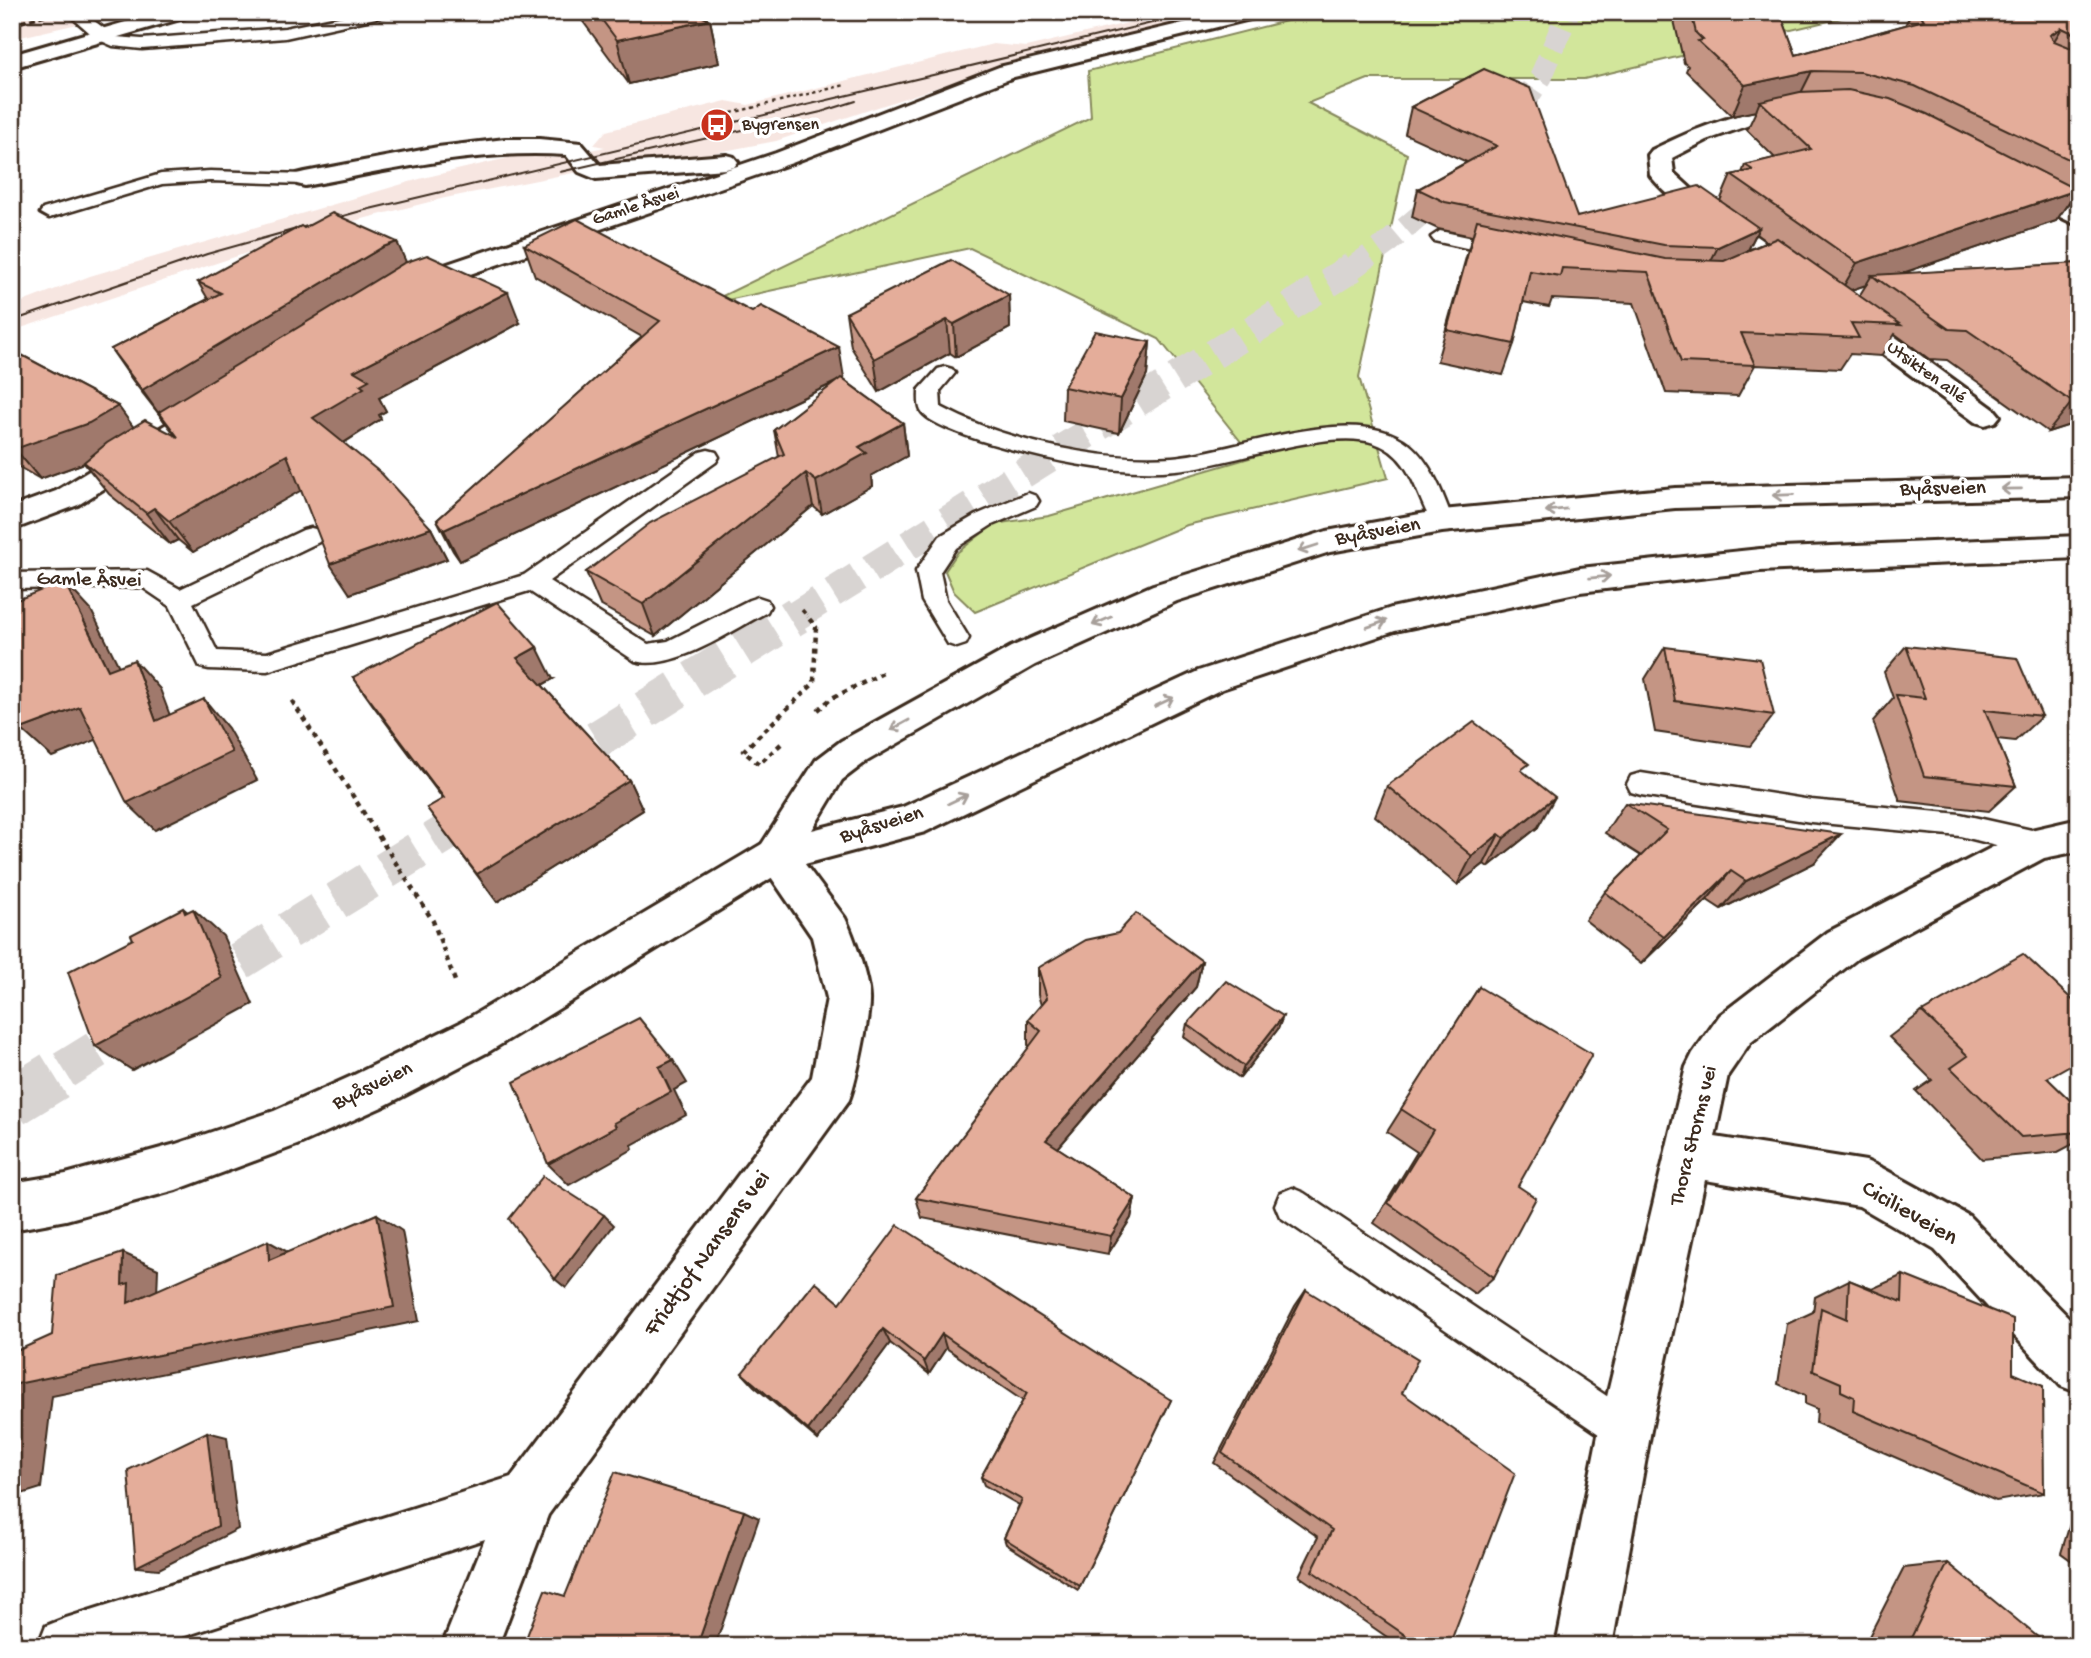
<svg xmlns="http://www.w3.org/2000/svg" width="2091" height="1658" font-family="'Gochi Hand',sans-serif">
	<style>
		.built { fill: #f7e6e1 }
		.green { fill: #d2e69b; stroke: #86885c; stroke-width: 2 }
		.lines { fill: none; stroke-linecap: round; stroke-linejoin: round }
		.highway-tunnel-far3 { stroke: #d8d4d2; stroke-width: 23; stroke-dasharray: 23 11; stroke-linecap: butt }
		.highway-tunnel-far2 { stroke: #d8d4d2; stroke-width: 30; stroke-dasharray: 30 15; stroke-linecap: butt }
		.highway-tunnel-far1 { stroke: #d8d4d2; stroke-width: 38; stroke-dasharray: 38 19; stroke-linecap: butt }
		.highway-tunnel { stroke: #d8d4d2; stroke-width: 50; stroke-dasharray: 50 25; stroke-linecap: butt }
		.lane-casing { stroke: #3b2a1e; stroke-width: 5 }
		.street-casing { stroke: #3b2a1e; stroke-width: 6 }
		.secondary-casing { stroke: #3b2a1e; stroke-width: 6 }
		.path-far2 { stroke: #3b2a1e; stroke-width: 2.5; stroke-dasharray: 3.5 3.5; stroke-linecap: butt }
		.path-far1 { stroke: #3b2a1e; stroke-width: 3.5; stroke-dasharray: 4.5 4.5; stroke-linecap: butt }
		.path { stroke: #3b2a1e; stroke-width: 4.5; stroke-dasharray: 5 5; stroke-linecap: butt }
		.lane { fill: #fff; fill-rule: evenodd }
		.street { fill: #fff; fill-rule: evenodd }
		.secondary { fill: #fff; fill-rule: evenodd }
		.tram { stroke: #3b2a1e; stroke-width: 2 }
		.rail { stroke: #3b2a1e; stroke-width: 3.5; stroke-dasharray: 6 3.5; stroke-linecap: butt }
		.wall { fill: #c49584; stroke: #3b2a1e; stroke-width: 2; fill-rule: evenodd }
		.shaded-wall { fill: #a0796c; stroke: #3b2a1e; stroke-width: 2 }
		.building { fill: #e4ad9a; stroke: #3b2a1e; stroke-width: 2 }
		.oneway { stroke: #a79f9a }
		.labels { text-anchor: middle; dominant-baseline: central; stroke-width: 7; stroke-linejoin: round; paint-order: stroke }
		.far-poi-label { font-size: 18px; fill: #3b2a1e; stroke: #fff; text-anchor: start }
		.far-street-label { font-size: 18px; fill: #3b2a1e; stroke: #fff }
		.street-label { font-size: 21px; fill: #3b2a1e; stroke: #fff }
		.near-street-label { font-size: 24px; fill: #3b2a1e; stroke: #fff }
	</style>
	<rect width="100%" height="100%" fill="#fff"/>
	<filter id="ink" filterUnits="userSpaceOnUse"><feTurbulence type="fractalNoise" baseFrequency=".0143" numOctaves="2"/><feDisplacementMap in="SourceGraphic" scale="14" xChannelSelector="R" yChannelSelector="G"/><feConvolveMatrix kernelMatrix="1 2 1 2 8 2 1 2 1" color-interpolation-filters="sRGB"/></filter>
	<g filter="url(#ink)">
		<g class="built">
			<polygon points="12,12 130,12 12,39"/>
			<polygon points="1174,12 1231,12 992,69 776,141 677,160 629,162 445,198 307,233 12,331 12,306 90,276 423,178 541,150 552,158 605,147 594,145 606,131 726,101 748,105 993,44 1026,47"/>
		</g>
		<polygon class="green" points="1322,12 1867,12 1584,79 1368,79 1308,103 1407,154 1359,377 1388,478 1187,525 975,612 954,592 945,571 958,552 994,524 1049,516 1253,457 1159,339 970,248 704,305 1091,117 1088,71"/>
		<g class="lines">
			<g class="highway-tunnel-far3">
				<polyline points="1502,136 1541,77 1568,12"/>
				<polyline points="1351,269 1389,242 1456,185"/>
			</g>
			<polyline class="highway-tunnel-far2" points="794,617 1353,267"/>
			<g class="highway-tunnel-far1">
				<polyline points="548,770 797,615"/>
				<polyline points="191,991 488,807"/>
				<polyline points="64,1070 143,1021"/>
			</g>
			<polyline class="highway-tunnel" points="12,1102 67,1068"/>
			<defs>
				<g id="lane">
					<polygon points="66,12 82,12 116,37 142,39 285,28 363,12 392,12 385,16 285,38 142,49 113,46 97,39"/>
					<polygon points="210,171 305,174 314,179 305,184 210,181 162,184 49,218 40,213 43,209 161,174"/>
					<polygon points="1440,231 1515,247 1517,251 1508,257 1434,241 1431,237"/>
					<path d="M945,367L952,369L955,373L940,391L941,407C1004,441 1101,462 1172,457C1237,452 1354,400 1409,444C1432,463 1443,494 1453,521L1450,526L1442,529L1434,526C1415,496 1413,456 1374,443C1328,427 1229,466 1176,470C1112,476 1043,459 982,441C969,437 927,423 921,411C918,405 919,396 919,390L938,369Z"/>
					<path d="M708,450L716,452L719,457L716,462L549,581L648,644L668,641L749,600L758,597L767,600L770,606L767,612C733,630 673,672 635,661L529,591L267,671L209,669L200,667L170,606L142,587L12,589V573L147,571L180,589L303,530L311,528L319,530L323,536L319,542L193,603L217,651L267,653L524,575L700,452Z"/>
					<polygon points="1028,493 1036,496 1039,501 1036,506 992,525 956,548 940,572 946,600 969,638 966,644 957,647 948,644 922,601 916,571 940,536 976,515"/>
					<polygon points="1641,773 1811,800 1960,814 2036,831 2046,835 2050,843 2046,851 2036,855 1960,836 1811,822 1641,795 1631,792 1627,784 1631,776"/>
					<polygon points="1292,1188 1304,1193 1638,1417 1644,1430 1638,1443 1625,1449 1612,1443 1280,1217 1275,1205 1280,1193"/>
				</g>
				<g id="street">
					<polygon points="1229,12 1265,12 1262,16 1014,77 792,163 418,292 409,294 400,292 396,286 400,280 776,153 999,67"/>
					<path d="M1803,103L1811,105L1814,110L1811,115L1758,122L1707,140L1672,158L1674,173L1698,195L1804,270L1808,276L1804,282C1798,283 1794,284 1788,282C1763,274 1665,197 1650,175L1648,155L1652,150C1706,123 1743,111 1803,103Z"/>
					<path d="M505,139H539L581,143L600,165L726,155L734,157L738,162L734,167L726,169L596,179L579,172L566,155C477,149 392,170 305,186L297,184L293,179L297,174L305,172L438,147Z"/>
					<polygon points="2015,179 2079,209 2079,226 2006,191 2003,186 2006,181"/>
					<polygon points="1846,306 1856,308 1995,410 2000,416 1995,422 1985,425 1975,422 1836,320 1833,314 1836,308"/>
					<polygon points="218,396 228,399 233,405 228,411 78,505 12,530 12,507 56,491 208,399"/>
					<polygon points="2079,819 2079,851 2044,858 1858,958 1750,1043 1728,1075 1715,1137 1866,1161 1882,1168 1969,1216 2079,1328 2079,1393 2061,1386 1935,1250 1859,1206 1705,1180 1651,1430 1612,1646 1556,1646 1599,1430 1686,1067 1693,1053 1720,1015 1828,932 2022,832"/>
					<path d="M776,839L790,844L845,918C854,936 868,978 869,998C870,1016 856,1082 849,1100L548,1515L498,1646H442L485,1539L154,1646H38L46,1626L66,1618L511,1477L812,1077L827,998L812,937L756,855L762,844Z"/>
				</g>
				<g id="secondary">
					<polygon points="160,12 193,12 190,16 12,68 12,55"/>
					<polygon points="2079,477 2079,497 1675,508 1442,532 1330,552 1177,601 1035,665 867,761 842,780 812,830 903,807 1198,671 1391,608 1580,568 1760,549 2079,536 2079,558 1760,571 1580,592 1395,631 1222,689 925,832 786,869 490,1051 384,1106 297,1145 176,1190 66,1220 12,1230 12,1183 66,1174 176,1144 274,1111 352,1076 460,1023 762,844 816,760 841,741 1011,647 1153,585 1327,531 1442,510 1675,488"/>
				</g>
			</defs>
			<use href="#lane" class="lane-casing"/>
			<use href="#street" class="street-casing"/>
			<use href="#secondary" class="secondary-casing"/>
			<polyline class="path-far2" points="711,118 845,85"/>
			<polyline class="path-far1" points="802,610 808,617"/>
			<g class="path">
				<polyline points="292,701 433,921 455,981"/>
				<polyline points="818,710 832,698 883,673"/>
				<polyline points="781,744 759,764 743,751 814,683 816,627 806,615"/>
			</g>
			<use href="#lane" class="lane"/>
			<use href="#street" class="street"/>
			<use href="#secondary" class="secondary"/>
			<g class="tram">
				<polyline points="560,172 821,112 856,101"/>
				<polyline points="12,321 207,254 361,211 1198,12"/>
			</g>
			<polyline class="rail" points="12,25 55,12"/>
		</g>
		<g class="wall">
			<polygon points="576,12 691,12 710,20 719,63 629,84"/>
			<path d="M1672,12H1780L1796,55L1905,25L1912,12H2079V206L2070,201L2056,221L1900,274L2079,263V422L2048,432L1947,360L1929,359L1895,334L1881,356L1850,354L1840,369L1755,365L1738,396L1666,393L1634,303L1552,299L1549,307L1523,302L1514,344L1503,375L1437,361L1472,236L1438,229L1412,217L1418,189L1467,162L1405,134L1411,107L1484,69L1577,217L1720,201L1731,175L1742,173L1745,165L1775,158L1747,130L1756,111L1732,116L1686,71L1688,66L1684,63ZM1756,234L1767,242L1748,250ZM1866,285L1859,296L1851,290Z"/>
			<polygon points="524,245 844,378 843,379 903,423 907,456 871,476 872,486 822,514 813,506 655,636 600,605 586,572 779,457 774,430 836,382 460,561 453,551 437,520 642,337 535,276"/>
			<polygon points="406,262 520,323 379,398 386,411 379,415 381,419 344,443 431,528 447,559 350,594 301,490 193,552 178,540 170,544 109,494 84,463 40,479 12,463 12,350 118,406 133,427 176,436 133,381 111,349 208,299 198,282"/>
			<polygon points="1009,295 1010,328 956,357 950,353 879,392 851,347 846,313"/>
			<polygon points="1150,342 1147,375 1119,433 1063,421 1064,387"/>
			<polygon points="1906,646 2042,716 2015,741 1997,739 2016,786 1989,811 1900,801 1873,721 1893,698 1884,672"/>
			<polygon points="1665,647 1774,715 1750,746 1655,732 1645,679"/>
			<polygon points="353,677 553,679 542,685 629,780 643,810 497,902 427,808 443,799 375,708"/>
			<polygon points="1524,773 1538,827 1488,867 1484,864 1457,885 1375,816 1387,786"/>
			<polygon points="1625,803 1814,863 1721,909 1707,900 1641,964 1585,920 1605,892 1641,856 1605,833"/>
			<polygon points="1202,961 1196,987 1058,1148 1135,1198 1131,1218 1108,1254 922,1218 916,1198 1030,1046 1028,1045 1028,1020 1041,1005 1038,995 1038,968"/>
			<polygon points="1479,987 1518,1186 1494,1277 1475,1294 1374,1223 1417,1152 1387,1132"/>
			<polygon points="1922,1012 2047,1078 2079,1109 2079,1141 2058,1152 1982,1159 1916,1091 1932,1080 1889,1037"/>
			<polygon points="1283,1016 1278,1029 1240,1078 1184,1037 1187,1024"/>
			<polygon points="1903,1275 2013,1373 2044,1493 1996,1501 1816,1423 1817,1409 1805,1404 1805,1396 1778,1384 1787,1324 1813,1312 1815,1297 1849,1280 1872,1289"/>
			<polygon points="1306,1290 1402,1393 1449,1646 1400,1646 1299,1576 1318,1537 1214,1463 1295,1306"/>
			<polygon points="840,1303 1171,1400 1078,1590 1006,1544 1004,1538 1019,1505 984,1485 981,1477 1023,1401 946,1348 929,1374 890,1343 818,1440 754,1386 742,1373"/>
			<polygon points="2079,1495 2079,1566 2061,1553"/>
			<polygon points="1948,1563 2045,1646 1864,1646 1904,1568"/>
		</g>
		<g class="shaded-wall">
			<polygon points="710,20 719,63 629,84 617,40"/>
			<polygon points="2062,28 2043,59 2050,35"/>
			<polygon points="1812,71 1797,101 1760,101 1756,111 1732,116 1745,85"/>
			<polygon points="2077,190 2056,221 1879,281 1872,275 1866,285 1839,294 1857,263"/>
			<polygon points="1759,228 1745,256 1704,274 1718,247"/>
			<polygon points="397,242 411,273 164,421 142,390 383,247"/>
			<polygon points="508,292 520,323 379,398 386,411 379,415 381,419 332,450 313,418 354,371"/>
			<polygon points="1009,295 1010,328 956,357 954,324"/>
			<polygon points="947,320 950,353 879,392 874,359"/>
			<polygon points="1150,342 1147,375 1119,433 1121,399"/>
			<polygon points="839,347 844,378 460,561 444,530"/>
			<polygon points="2079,400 2079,422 2048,432 2072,402"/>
			<polygon points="118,406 140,436 112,453 40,479 15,449"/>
			<polygon points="903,423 907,456 871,476 872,486 822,514 816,481 859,447"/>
			<polygon points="287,455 307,487 193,552 169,521"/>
			<polygon points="806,473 813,506 655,636 643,604"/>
			<polygon points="154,508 178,540 170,544 146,513"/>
			<polygon points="431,528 447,559 350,594 330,564"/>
			<polygon points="64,581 91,610 135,699 108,670"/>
			<polygon points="537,647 553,679 533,690 517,658"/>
			<polygon points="134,660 160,689 183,750 156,721"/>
			<polygon points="204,699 228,728 257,780 155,830 127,803"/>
			<polygon points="80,707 109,735 52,757 21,729"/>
			<polygon points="629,780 643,810 497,902 477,874"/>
			<polygon points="1555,797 1538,827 1488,867 1504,838"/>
			<polygon points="1499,834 1484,864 1457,885 1472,856"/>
			<polygon points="1841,834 1814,863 1721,909 1746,881"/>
			<polygon points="1731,871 1707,900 1641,964 1664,937"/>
			<polygon points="183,908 198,921 193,909 223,936 253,1004 132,1070 95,1046 185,913"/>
			<polygon points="1202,961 1196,987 1046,1162 1046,1140"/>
			<polygon points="1283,1016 1278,1029 1240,1078 1244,1066"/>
			<polygon points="673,1060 687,1083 674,1090 686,1115 632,1145 633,1149 569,1185 548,1164 614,1123 659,1067"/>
			<polygon points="1135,1198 1131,1218 1108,1254 1111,1236"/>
			<polygon points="377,1214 402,1231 419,1321 52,1396 41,1488 12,1497 12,1385"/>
			<polygon points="604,1215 614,1225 566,1288 555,1279"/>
			<polygon points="268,1241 297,1257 269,1260"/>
			<polygon points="123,1253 158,1269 157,1295 128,1303 122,1285"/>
			<polygon points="883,1329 890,1343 818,1440 808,1430"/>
			<polygon points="942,1334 946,1348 929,1374 924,1361"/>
			<polygon points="207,1432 227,1437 238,1529 159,1569 136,1567"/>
			<polygon points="744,1511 759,1518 715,1646 697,1646"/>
		</g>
		<g class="building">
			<polygon points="596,12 691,12 710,20 617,40"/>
			<polygon points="1691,12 1780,12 1796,55 1924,20 1919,12 2036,12 2079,14 2079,36 2062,28 2050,35 2054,41 2079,51 2079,164 1915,86 1861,72 1812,71 1745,85 1698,41 1703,40 1696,33"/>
			<polygon points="1484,69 1530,88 1577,217 1699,186 1759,228 1718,247 1664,245 1445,202 1418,189 1497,146 1411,107"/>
			<polygon points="1848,90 1890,99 1927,114 2077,190 1857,263 1731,175 1753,170 1745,165 1811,149 1760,101 1800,92"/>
			<polygon points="332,213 397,242 383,247 142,390 111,349 221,293 198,282 301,226 304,228"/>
			<polygon points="577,219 752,312 761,306 839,347 444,530 437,520 660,321 524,245"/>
			<polygon points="1477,220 1665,259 1724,261 1777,238 1901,325 1851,323 1859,338 1741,333 1755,365 1681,362 1648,272 1562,268 1560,276 1530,271 1514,344 1447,330"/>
			<polygon points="427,255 508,292 354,371 369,380 360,385 364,388 313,418 382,474 431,528 330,564 287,455 169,521 154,508 146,513 84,462 107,443 145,420 178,437 159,412 404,263"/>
			<polygon points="951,260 1009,295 954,324 947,320 874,359 846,313"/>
			<polygon points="2079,263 2079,400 2072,402 1967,330 1949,329 1872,275"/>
			<polygon points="1095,331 1150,342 1121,399 1064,387"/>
			<polygon points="12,350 118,406 89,423 15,449 12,447"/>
			<polygon points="841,378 903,423 859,447 867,453 816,481 806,473 643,604 586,572 650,523 784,454 774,430"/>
			<polygon points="64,581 108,670 134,660 156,721 204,699 232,752 127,803 80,707 21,729 12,682 12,602"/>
			<polygon points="497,602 537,647 517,658 629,780 477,874 427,808 444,798 353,677"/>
			<polygon points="1906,646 2017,658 2042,716 1985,710 2016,786 1924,776 1896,695 1925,698"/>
			<polygon points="1665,647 1760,659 1774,715 1675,701"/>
			<polygon points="1474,722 1529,764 1521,770 1555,797 1504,838 1499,834 1472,856 1387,786"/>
			<polygon points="1625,803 1841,834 1746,881 1731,871 1664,937 1605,892 1667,830"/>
			<polygon points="183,908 185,913 193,909 222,978 95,1046 68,972 133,939 131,935"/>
			<polygon points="1136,913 1202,961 1046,1140 1135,1198 1111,1236 916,1198 1041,1031 1028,1020 1047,998 1038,968 1086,940 1118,933"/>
			<polygon points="2023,954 2079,1006 2079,1060 2047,1078 2079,1109 2079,1132 2021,1137 1951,1068 1968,1056 1922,1012"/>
			<polygon points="1226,981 1283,1016 1244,1066 1187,1024"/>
			<polygon points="1479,987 1592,1054 1518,1186 1536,1198 1494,1277 1388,1203 1433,1130 1401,1109"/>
			<polygon points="639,1018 673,1060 659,1067 671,1092 614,1123 616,1127 548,1164 514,1082"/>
			<polygon points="543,1176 604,1215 555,1279 509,1219"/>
			<polygon points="377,1214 394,1307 12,1385 12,1353 52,1335 57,1275 123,1253 122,1285 129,1283 128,1303 268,1241 269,1260"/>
			<polygon points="898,1225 1171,1400 1080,1586 1004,1538 1022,1500 981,1477 1027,1393 942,1334 924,1361 883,1329 808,1430 742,1373 815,1282 840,1303"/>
			<polygon points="1903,1275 2013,1319 2013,1373 2043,1386 2044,1493 1853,1411 1854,1397 1841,1391 1841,1383 1813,1371 1821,1308 1847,1319 1849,1280 1902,1302"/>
			<polygon points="1306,1290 1418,1359 1402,1393 1515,1473 1449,1646 1421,1646 1312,1571 1332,1530 1222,1453"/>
			<polygon points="207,1432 218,1526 136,1567 128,1470"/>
			<polygon points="615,1472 744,1511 697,1646 523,1646 545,1590 565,1596"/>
			<polygon points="1948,1563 2045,1643 2045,1646 1907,1646"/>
		</g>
		<defs><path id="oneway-shaft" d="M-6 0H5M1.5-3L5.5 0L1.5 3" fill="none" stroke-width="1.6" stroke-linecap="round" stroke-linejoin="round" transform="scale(1.75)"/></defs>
		<g class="oneway">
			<use href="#oneway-shaft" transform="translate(2011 489) rotate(179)"/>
			<use href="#oneway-shaft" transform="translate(1783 495) rotate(178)"/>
			<use href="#oneway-shaft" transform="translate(1556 510) rotate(174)"/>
			<use href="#oneway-shaft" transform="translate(1308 548) rotate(162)"/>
			<use href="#oneway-shaft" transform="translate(1600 577) rotate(-6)"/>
			<use href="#oneway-shaft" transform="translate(1102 621) rotate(156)"/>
			<use href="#oneway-shaft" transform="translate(1377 624) rotate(-19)"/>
			<use href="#oneway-shaft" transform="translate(1164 702) rotate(-25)"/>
			<use href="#oneway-shaft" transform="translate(900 725) rotate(151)"/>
			<use href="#oneway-shaft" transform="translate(958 799) rotate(-25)"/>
		</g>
	</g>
	<defs>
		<symbol id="bus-disc" viewBox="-11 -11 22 22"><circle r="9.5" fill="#c8321e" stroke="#fff"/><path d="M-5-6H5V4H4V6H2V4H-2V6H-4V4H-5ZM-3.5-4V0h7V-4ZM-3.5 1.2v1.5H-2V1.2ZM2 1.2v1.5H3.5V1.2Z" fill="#fff"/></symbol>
	</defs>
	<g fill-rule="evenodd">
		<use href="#bus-disc" x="698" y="106" width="38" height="38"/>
	</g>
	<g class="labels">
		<g class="far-poi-label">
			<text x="742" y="125">Bygrensen</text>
		</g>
		<g class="far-street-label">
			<text transform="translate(636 207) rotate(-18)">Gamle Åsvei</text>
			<text transform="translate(1926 373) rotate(36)">Utsikten allé</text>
		</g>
		<g class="street-label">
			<text transform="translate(1943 490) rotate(-1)">Byåsveien</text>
			<text transform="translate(1378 533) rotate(-10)">Byåsveien</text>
			<text transform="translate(89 581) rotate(1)">Gamle Åsvei</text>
			<text transform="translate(882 826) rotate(-17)">Byåsveien</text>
			<text transform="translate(373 1087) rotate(-26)">Byåsveien</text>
			<text transform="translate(1695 1136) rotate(-76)">Thora Storms vei</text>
		</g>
		<g class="near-street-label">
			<text transform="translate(1909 1214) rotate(30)">Cicilieveien</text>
			<text transform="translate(708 1254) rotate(-54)">Fridtjof Nansens vei</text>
		</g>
	</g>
	<rect width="2091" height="1658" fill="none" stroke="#fff" stroke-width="42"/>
	<rect x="21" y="21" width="2049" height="1616" fill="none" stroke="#3b2a1e" stroke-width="2.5" filter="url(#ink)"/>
</svg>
